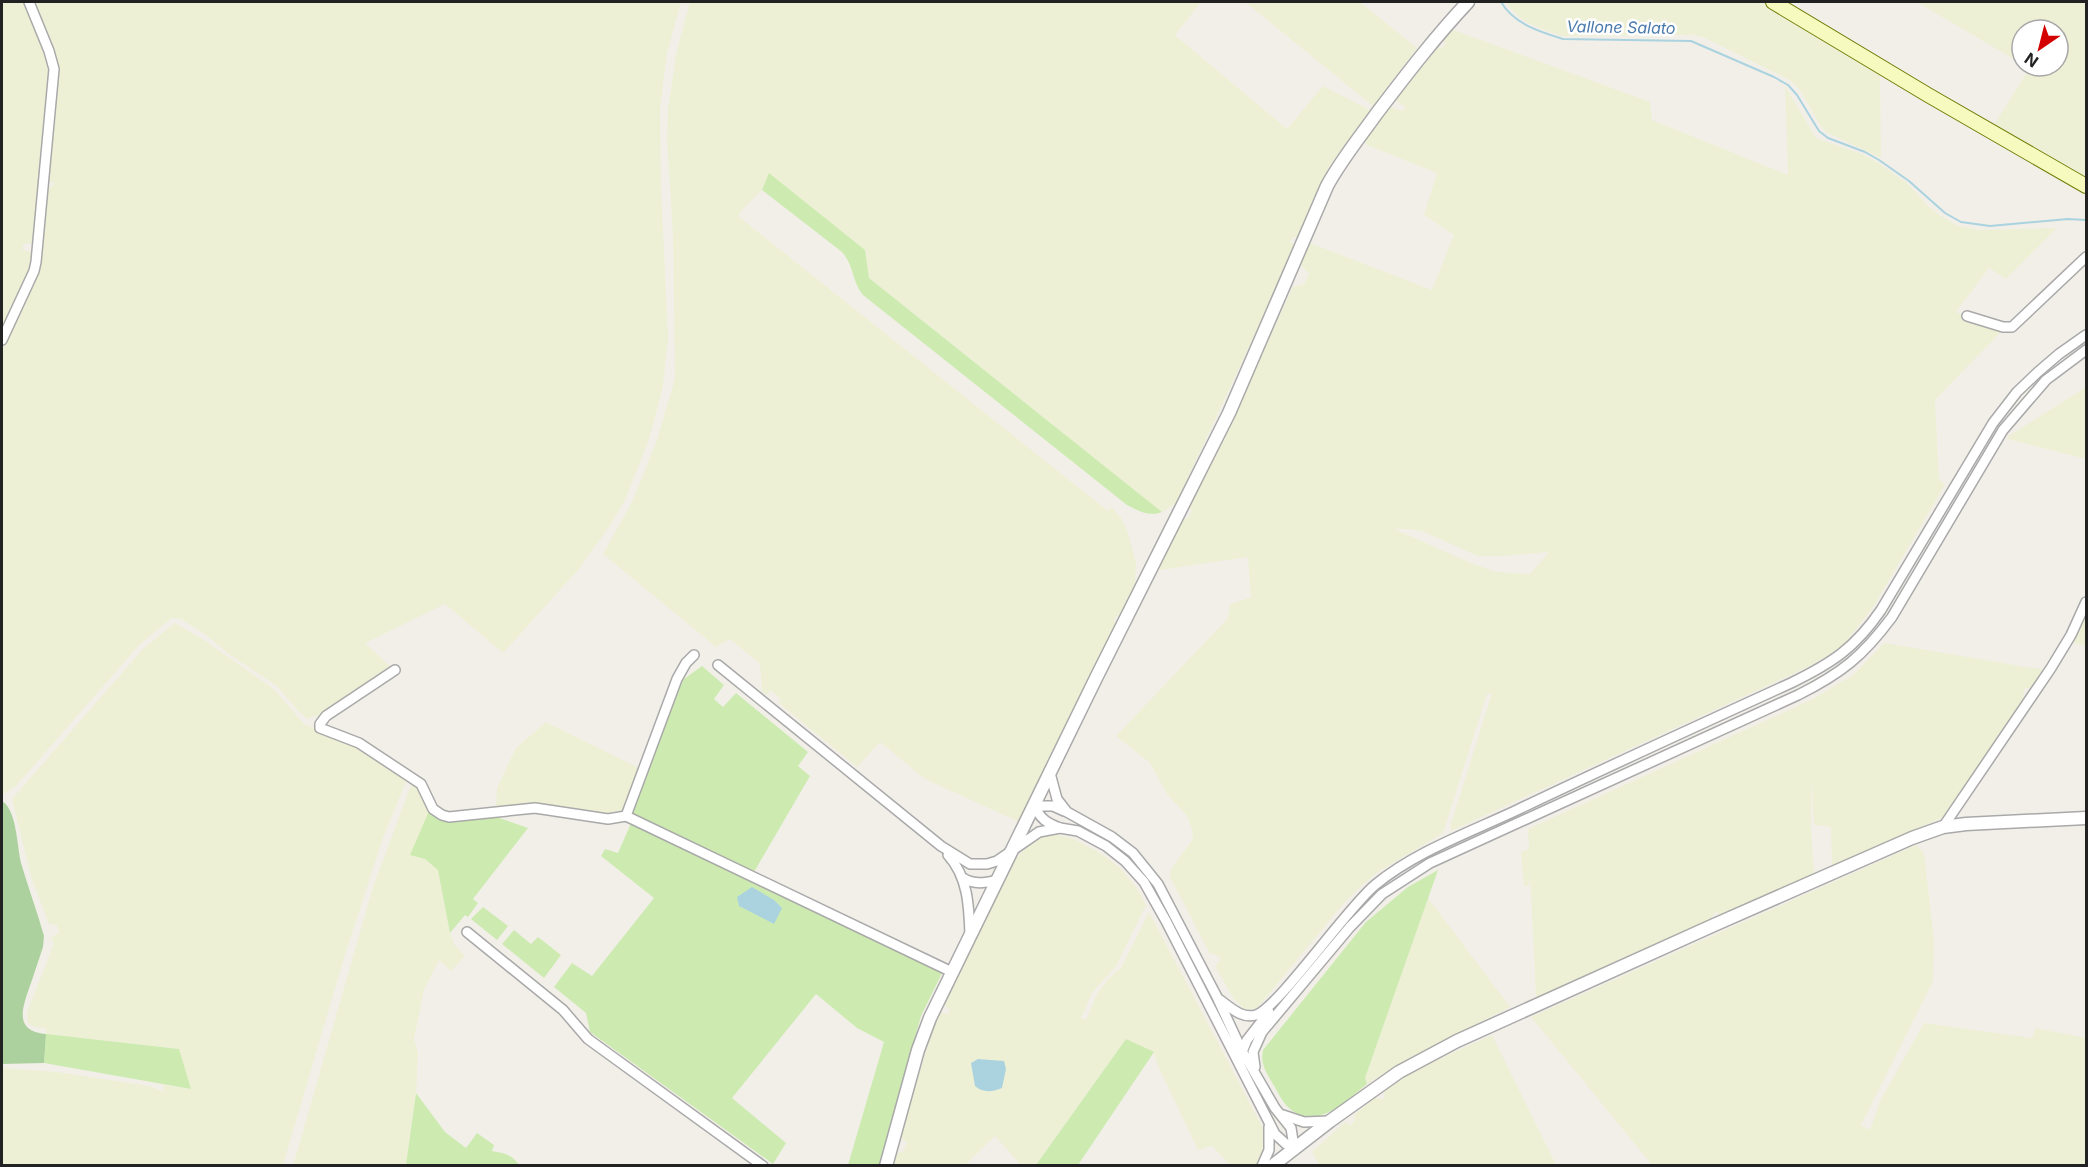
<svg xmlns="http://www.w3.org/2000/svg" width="2088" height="1167" font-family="Inter,sans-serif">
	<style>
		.farmland { fill: #eef0d5; fill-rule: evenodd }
		.grass { fill: #cdebb0 }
		.forest { fill: #add19e }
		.water { fill: #aad3df }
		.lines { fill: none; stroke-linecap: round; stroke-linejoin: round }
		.stream { stroke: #aad3df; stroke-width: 2 }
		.minor-casing { stroke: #a9a9a9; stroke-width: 12 }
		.tertiary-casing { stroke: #a9a9a9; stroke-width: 15 }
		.secondary-casing { stroke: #707d05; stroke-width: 16 }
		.minor { stroke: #fff; stroke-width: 9 }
		.tertiary { stroke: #fff; stroke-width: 12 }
		.secondary { stroke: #f7fabf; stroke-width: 14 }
		.labels { text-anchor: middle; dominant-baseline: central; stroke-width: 5; stroke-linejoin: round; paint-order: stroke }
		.water-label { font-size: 16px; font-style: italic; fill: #4a7aab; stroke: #fff }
	</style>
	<rect width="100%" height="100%" fill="#f2efe9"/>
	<g class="farmland">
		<polygon points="2,2 25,2 50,68 34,243 24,244 22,249 33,253 34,259 2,335"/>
		<polygon points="32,2 681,2 667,53 660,110 661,187 668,337 663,386 655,417 648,442 625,500 609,527 578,570 503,653 445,604 365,643 393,669 320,717 314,716 308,719 299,712 277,686 230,655 206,635 181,619 172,618 140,644 16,786 2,795 2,351 37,272 47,186 52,187 54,183 47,180 57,69"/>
		<polygon points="690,2 1201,2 1175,35 1287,129 1323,86 1370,110 1330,165 1299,238 1293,237 1290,242 1296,246 1176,503 1162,512 869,278 865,250 769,174 762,190 743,209 738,216 1108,511 1111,507 1121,518 1128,533 1136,563 1135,584 1121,617 1116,616 1114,620 1118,624 1019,822 925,779 880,742 857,767 779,703 781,700 771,690 766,695 762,691 760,664 730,639 716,647 603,554 633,500 656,443 675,379 673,234 667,140 668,110 676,54"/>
		<polygon points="1245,2 1360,2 1417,48 1373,106"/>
		<polygon points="1505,2 1764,2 1880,73 1881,158 1826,132 1820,125 1800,90 1790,80 1703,37 1692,35 1561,36 1530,24 1520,18"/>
		<polygon points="1917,2 2086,2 2086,179 1994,125 2029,69 2025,66 2058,66 2058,30 2022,30 2022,64"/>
		<path d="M1451,29L1650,102L1652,120L1788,175L1785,86L1816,138L1864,155L1878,163L1907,183L1928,206L1941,216L1958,226L1980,230L2057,228L2006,279L1989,268L1956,312L2001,332L1935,400L1939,479L1945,485L1873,607L1846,642L1834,652L1812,665L1451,831V824L1492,693L1487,694L1443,833L1378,872L1360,887L1344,903L1258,1007L1254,1009H1244L1233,998L1215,966L1221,959L1215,954H1210L1170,877L1171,869L1193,839L1192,829L1187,816L1167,794L1150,763L1116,736L1228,618L1230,604L1251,597L1248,557L1160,570L1158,566L1181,520L1188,518L1192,511L1188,505L1221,441H1223L1225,437L1223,435L1293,287L1304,284L1309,274L1300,264L1310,243L1432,290L1454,235L1424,215L1437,173L1367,145L1365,140L1389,107L1403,111L1405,107L1394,99L1437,46L1441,49L1446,43L1443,41ZM1394,529H1410L1424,532L1478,556H1502L1549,552L1530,574L1496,572L1471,563Z"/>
		<polygon points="2086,387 2086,459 2008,439 2007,437"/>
		<polygon points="2086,608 2086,646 2071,642"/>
		<polygon points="175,623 204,640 275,690 304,724 358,746 407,779 383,838 344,958 283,1165 2,1165 2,1068 57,1072 149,1086 164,1092 163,1085 190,1089 179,1049 46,1034 47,1029 32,1026 28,1022 27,1012 54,944 51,938 59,932 57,925 49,924 32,880 12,799 143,649"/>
		<polygon points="1884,643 2045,670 2032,688 2025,688 2023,695 2025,698 1990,752 1943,817 1832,867 1831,827 1814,825 1811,779 1811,827 1814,874 1721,915 1717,912 1713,914 1711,920 1536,997 1530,873 1529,886 1524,886 1521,852 1529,849 1528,829 1813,699 1853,675"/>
		<polygon points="546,722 643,770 624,812 608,815 543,804 496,808 497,788 516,748"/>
		<polygon points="411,785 419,788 429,811 425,859 438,869 450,933 454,944 465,956 451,971 439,960 424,990 414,1039 418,1053 416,1093 406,1165 293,1166 373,887"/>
		<polygon points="1042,835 1058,835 1074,839 1100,853 1119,867 1136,887 1146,905 1116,966 1092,993 1081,1018 1086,1020 1096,996 1108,979 1121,968 1149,912 1265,1132 1266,1144 1259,1165 1230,1165 1212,1146 1198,1150 1158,1066 1154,1053 1126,1039 1036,1165 1021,1165 995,1136 965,1165 893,1166 895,1154 904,1151 907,1143 900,1136 932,1032 940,1012 947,1014 950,1010 943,1004 1015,859 1028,846"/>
		<polygon points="1916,845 1924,853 1934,939 1933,981 1861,1125 1870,1130 1880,1101 1924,1023 2032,1038 2036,1028 2086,1038 2086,1165 1652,1165 1531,1017"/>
		<polygon points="1428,898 1510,1007 1408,1059 1367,1084 1365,1078"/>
		<polygon points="1492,1035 1556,1165 1319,1165 1312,1152 1345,1122 1350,1125 1355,1121 1354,1115 1376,1097 1382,1100 1385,1096 1383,1090 1413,1071"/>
	</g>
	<g class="grass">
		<path d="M769,173L865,250L869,278L1162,512C1150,517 1138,511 1127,505L863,295C852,282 854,265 842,252L762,190Z"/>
		<polygon points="702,666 724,685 714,699 723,707 736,693 808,752 798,766 810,776 754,872 632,814 677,692 684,679"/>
		<polygon points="429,811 441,819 491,815 528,828 473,899 478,903 468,917 465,915 450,933 438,870 425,859 410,855"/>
		<polygon points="632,821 943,971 921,1016 879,1166 848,1165 884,1042 857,1028 816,994 732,1098 786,1143 773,1164 590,1032 586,1013 554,987 572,963 592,976 654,898 601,856 605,849 618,853"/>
		<path d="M1438,870L1365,1078L1367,1084C1346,1101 1316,1132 1289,1108C1282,1102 1278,1092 1273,1084C1266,1072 1260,1064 1263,1050L1366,922L1408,887Z"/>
		<polygon points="483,907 508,926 497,940 471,919"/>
		<polygon points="514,930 531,944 538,937 561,955 544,978 502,944"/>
		<polygon points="46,1034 179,1049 191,1089 44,1063"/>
		<polygon points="1126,1039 1154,1052 1078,1165 1036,1165"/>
		<path d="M416,1093L445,1132L466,1148L477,1133L494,1145L492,1151C505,1153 512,1155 519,1165H406Z"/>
	</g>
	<path class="forest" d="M2,801C17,810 17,847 21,863C28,887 37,911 44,936L43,947C39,959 35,971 31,983C23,1006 12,1031 46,1034L44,1063L2,1064Z"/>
	<g class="water">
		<polygon points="752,887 774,900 782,908 774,924 739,906 737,897"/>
		<path d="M978,1059L1004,1061L1006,1069L1002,1088C993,1092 982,1093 975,1086L971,1063Z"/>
	</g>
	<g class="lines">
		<path class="stream" d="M1501,2C1514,24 1540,32 1563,39L1691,41L1774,77L1788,85L1797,95L1819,131L1828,138L1865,152L1879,160L1909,181L1945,213L1961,222L1990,226L2068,219L2086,220"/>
		<defs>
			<g id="minor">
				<polyline points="1967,316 2003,327 2012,327 2086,257"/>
				<polyline points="2,340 34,271 36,262 54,69 49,51 29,2"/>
				<polyline points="718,665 941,846 970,864 987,864 997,861 1039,832 1060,828 1078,831 1106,846 1125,861 1144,882 1166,921 1275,1134 1286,1144 1294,1147 1291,1128 1275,1108 1242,1051 1217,997 1158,884 1133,853 1112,837 1067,812 1057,799 1050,773"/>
				<polyline points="395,670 326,716 320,724 320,728 359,743 421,784 433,809 442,815 449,817 535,808 608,819 626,816 952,972"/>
				<polyline points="626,816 677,679 686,663 694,655"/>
				<polyline points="1943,827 2051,668 2071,635 2086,602"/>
				<path d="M1060,828C1047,823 1040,819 1035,806H1053L1064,811"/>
				<path d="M948,855C968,877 969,906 970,934"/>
				<path d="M963,878C974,885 985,883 997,880"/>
				<polyline points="467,932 563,1010 588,1039 763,1166"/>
				<path d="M1220,1000C1231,1008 1242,1019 1256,1015C1277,1009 1348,907 1375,885C1415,852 1468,833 1515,811C1607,767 1699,725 1791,683C1832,663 1855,648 1881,610L1993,423L2017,392L2038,372L2059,354L2086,335"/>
				<polyline points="1242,1052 1247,1040 1269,1012"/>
				<path d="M1255,1067L1253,1052L1262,1032L1350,927L1382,894L1430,863L1798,695C1842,673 1863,656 1892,617L2003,430L2046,380L2086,350"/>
				<polyline points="1283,1115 1304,1122 1330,1121"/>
				<polyline points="1262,1166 1269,1150 1269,1127"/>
			</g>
			<g id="tertiary">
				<path d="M886,1166L918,1050L930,1018L1097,676L1229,413L1327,186C1341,160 1360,137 1377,113C1406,75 1435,37 1468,2"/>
				<polyline points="1272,1166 1330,1121 1399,1072 1457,1041 1714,925 1912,838 1943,827 1966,824 2086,818"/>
			</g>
			<polyline id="secondary" points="1773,2 1928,95 2086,186"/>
		</defs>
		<use href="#minor" class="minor-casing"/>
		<use href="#tertiary" class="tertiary-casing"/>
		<use href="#secondary" class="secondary-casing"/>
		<use href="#minor" class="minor"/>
		<use href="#tertiary" class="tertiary"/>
		<use href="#secondary" class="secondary"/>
	</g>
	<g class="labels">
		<g class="water-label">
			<text transform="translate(1621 27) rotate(1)">Vallone Salato</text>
		</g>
	</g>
	<rect width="2088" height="1167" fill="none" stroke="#222222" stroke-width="6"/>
	<g transform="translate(2040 48) rotate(215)"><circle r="28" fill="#ffffff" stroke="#a7a7a7" stroke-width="1.5"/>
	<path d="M0-4.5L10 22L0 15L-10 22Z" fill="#d40000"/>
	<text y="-9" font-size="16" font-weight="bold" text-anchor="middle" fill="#222222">N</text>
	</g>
</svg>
